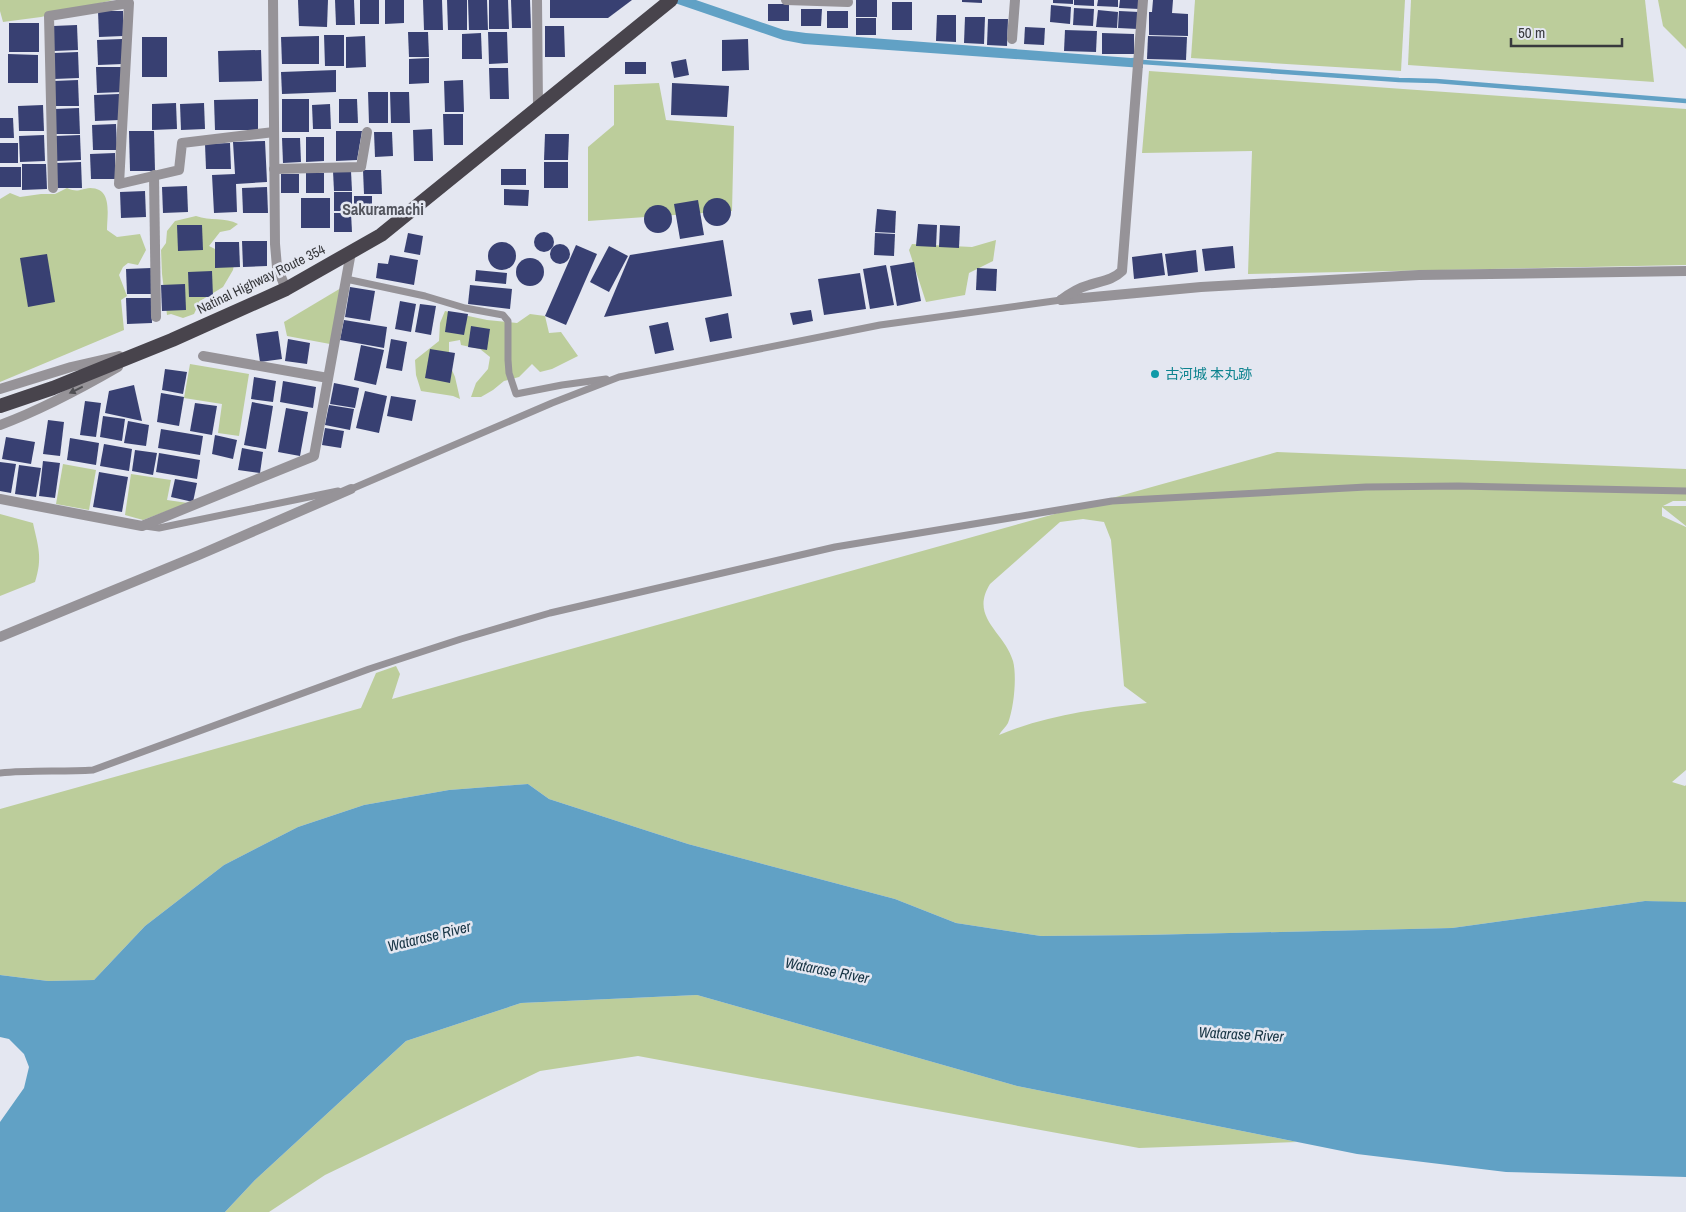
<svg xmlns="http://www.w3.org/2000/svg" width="1686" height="1212" font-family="'Archivo Narrow','Noto Sans JP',sans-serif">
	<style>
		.green { fill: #bccd9b; fill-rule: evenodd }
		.water { fill: #61a1c5 }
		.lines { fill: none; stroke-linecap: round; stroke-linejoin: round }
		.stream { stroke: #61a1c5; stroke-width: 4.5 }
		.building { fill: #384072 }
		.service { stroke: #969398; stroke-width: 7 }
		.minor { stroke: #969398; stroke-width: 10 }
		.tertiary { stroke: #969398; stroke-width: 10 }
		.trunk { stroke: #48444c; stroke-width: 14 }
		.oneway { fill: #505054 }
		.culture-dot { fill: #0f9aa8; stroke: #e4e7f1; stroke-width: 2 }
		.labels { text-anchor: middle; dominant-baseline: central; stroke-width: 5; stroke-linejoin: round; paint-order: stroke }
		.street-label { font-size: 14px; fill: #38393d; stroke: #e4e7f1 }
		.culture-label { font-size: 14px; fill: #0d838f; stroke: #e4e7f1; text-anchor: start }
		.water-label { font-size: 15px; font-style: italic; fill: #173444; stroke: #e4e7f1 }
		.quarter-label { font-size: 16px; font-weight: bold; fill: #52545d; stroke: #e4e7f1 }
	</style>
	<rect width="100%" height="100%" fill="#e4e7f1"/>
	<g class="green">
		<polygon points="0,0 113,0 41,17 3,22 0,11"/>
		<polygon points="1195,0 1405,0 1401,71 1191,58"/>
		<polygon points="1411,0 1645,0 1654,82 1408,65"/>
		<polygon points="1658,0 1686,0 1686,49 1663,26"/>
		<polygon points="1149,71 1686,109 1686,265 1248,274 1252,151 1142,153"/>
		<polygon points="659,83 666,120 734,126 732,211 588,221 588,147 614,125 614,85"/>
		<path d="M67,188C78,193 80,189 90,188C113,188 107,215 107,230L117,237L140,234L146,250L138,265L128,263L123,267L119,275L127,296L121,300L124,330L0,382V199L10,193L20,197L41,194H55Z"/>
		<path d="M196,216C210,221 225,217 238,224L230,230L220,232L209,246L219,251L236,253L233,270L223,287L200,301L194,314L183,318L171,314L167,315L162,274L161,250L166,243L167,231L175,221Z"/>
		<polygon points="996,240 993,261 969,273 965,295 926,302 909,250 912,244 972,247"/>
		<polygon points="341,288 330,344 287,336 284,322"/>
		<polygon points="445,311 487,320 517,323 530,314 545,316 549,333 561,332 578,356 552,369 540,372 532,364 519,377 504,381 493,390 481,397 471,397 476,383 488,369 490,357 480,349 461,345 460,340 449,342 449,363 455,377 460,399 453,396 421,391 416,375 415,360 439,341 440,323"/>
		<polygon points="190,364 249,374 239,436 218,433 222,404 184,398"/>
		<path d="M1277,452L1686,469V501H1673L1663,506H1686V526L1662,507V516L1686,527V770L1672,782L1685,786L1686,785V903L1645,901L1452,928L1144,935L1041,936L956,923L895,899L688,844L549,799L528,784L449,790L364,805L298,827L224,865L145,926L94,980L48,981L0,975V809L361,708L376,673L396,666L400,674L392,699ZM1083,519L1104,522L1111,540L1124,686L1147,703C1097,709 1046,715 999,735C1001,731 1006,727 1008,723C1014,708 1017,676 1013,661C1005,632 969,618 990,584L1060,522Z"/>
		<polygon points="63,464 96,470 89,510 56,504"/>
		<polygon points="131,474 171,480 167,500 188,503 143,520 125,515"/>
		<path d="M0,514L33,523C38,546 43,558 35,582L0,596Z"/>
		<polygon points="697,995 1017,1086 1297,1142 1139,1148 638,1056 540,1071 325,1175 269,1212 225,1212 255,1180 406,1041 521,1003"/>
	</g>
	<g class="water">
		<polygon points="666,0 696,0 784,30 806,33 1131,58 1143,57 1143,68 804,44 783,40"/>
		<polygon points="528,784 549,799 688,844 895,899 956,923 1041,936 1144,935 1452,928 1645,901 1686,902 1686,1177 1506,1172 1357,1154 1017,1086 697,995 521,1003 406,1041 255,1180 225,1212 0,1212 0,1122 24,1088 29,1067 24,1054 9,1039 0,1037 0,975 48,981 94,980 145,926 224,865 298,827 364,805 449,790"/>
	</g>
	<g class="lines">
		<polyline class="stream" points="1142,62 1399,80 1436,81 1686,101"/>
	</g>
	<g class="building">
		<polygon points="298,0 328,0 327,27 299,26"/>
		<polygon points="335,0 354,0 355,25 336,25"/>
		<rect x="360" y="0" width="19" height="24"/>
		<polygon points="385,0 404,0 404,23 385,24"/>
		<polygon points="423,0 442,0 443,30 424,30"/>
		<polygon points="447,0 467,0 467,30 448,30"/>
		<polygon points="468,0 487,0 488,30 469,30"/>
		<polygon points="489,0 508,0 509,29 489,29"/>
		<polygon points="511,0 530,0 531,28 512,28"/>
		<polygon points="550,0 632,0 608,18 550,18"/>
		<rect x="856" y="0" width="21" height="17"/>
		<polygon points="962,0 982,0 982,3 962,2"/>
		<polygon points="1053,0 1073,0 1073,4 1053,3"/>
		<polygon points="1074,0 1094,0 1094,6 1074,5"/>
		<polygon points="1098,0 1118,0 1118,7 1097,6"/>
		<polygon points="1120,0 1140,0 1139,9 1119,8"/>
		<polygon points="1153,0 1173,0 1172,13 1188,14 1188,36 1149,35 1149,12 1152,12"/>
		<rect x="892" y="2" width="20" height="28"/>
		<rect x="768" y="4" width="21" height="17"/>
		<polygon points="1051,5 1071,7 1070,24 1050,22"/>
		<polygon points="1074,8 1094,9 1093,26 1073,25"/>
		<polygon points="801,9 822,9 821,26 801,26"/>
		<polygon points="1098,10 1118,12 1117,28 1096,27"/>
		<polygon points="98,11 123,11 123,36 99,37"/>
		<rect x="827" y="11" width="21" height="17"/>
		<polygon points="1119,11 1139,12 1138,29 1118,28"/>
		<polygon points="937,15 956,15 956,42 936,41"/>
		<polygon points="965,17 985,17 984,44 964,43"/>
		<rect x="856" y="18" width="20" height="17"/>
		<polygon points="988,19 1008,19 1007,46 987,45"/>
		<rect x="9" y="23" width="30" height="29"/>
		<polygon points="77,25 78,50 54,51 53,26"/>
		<polygon points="545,26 564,26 565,57 545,57"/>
		<polygon points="1025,27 1045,28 1044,45 1024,44"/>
		<polygon points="1065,30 1097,31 1096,52 1064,51"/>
		<polygon points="408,32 428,32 429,57 409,57"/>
		<polygon points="488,32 507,32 508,63 489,64"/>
		<polygon points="481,33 482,59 462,59 462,34"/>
		<polygon points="1102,33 1134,34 1134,54 1102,54"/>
		<polygon points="324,35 344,35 344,66 325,66"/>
		<polygon points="319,36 319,64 282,64 281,37"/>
		<polygon points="365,36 366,67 346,68 346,37"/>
		<polygon points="1148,36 1187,37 1186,60 1147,59"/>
		<rect x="142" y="37" width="25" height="40"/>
		<polygon points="122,39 123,64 98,65 97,40"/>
		<polygon points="748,39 749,70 722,71 722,40"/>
		<polygon points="261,50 262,81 219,82 218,51"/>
		<polygon points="78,52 79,78 54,79 54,53"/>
		<polygon points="8,54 38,55 38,83 8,83"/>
		<polygon points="429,58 429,83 409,84 409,59"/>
		<polygon points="686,59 689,75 674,78 671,62"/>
		<rect x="625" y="62" width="21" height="12"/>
		<polygon points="96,67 121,67 122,92 97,93"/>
		<polygon points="489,68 508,68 509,99 490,99"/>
		<polygon points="336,70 336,92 282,94 281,72"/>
		<polygon points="78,80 79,106 55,106 54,81"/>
		<polygon points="463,80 464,112 445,112 444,81"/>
		<polygon points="672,83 729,86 727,117 671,115"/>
		<polygon points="368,92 388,92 388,123 369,123"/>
		<polygon points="390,92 409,92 410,123 391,123"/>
		<polygon points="119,94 120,120 95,121 94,95"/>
		<polygon points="258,99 258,130 215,130 214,100"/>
		<rect x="282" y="99" width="27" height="33"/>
		<polygon points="339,99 357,99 358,123 339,123"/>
		<polygon points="176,103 177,129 152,130 152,104"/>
		<polygon points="204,103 205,129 181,130 180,104"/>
		<polygon points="330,104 331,129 313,129 312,105"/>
		<polygon points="43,105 44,131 19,131 18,106"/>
		<polygon points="79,108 80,134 55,134 55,109"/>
		<polygon points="443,114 463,114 463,145 444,145"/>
		<polygon points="0,118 13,118 14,138 0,138"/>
		<polygon points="116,124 117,150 93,150 92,125"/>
		<polygon points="432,129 433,161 414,161 413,130"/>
		<polygon points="129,131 154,131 155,171 130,171"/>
		<polygon points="336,131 362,131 357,160 336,161"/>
		<polygon points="374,132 392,132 393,156 375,157"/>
		<polygon points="545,134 569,134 568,160 544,160"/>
		<polygon points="44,135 45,161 20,162 19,136"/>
		<polygon points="80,135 81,160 56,161 56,136"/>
		<polygon points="306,137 324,137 324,161 306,162"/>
		<polygon points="282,138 300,138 301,162 283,163"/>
		<polygon points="265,141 267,182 236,184 237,212 214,213 212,175 235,174 233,142"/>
		<rect x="0" y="143" width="18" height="20"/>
		<polygon points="230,143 231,169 206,169 205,144"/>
		<polygon points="115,153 115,179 91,179 90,154"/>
		<polygon points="81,162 82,188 57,188 56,163"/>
		<rect x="544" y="162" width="24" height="26"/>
		<polygon points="22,164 46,164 47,189 22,190"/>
		<rect x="0" y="167" width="21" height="20"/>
		<rect x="501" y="169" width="25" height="16"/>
		<polygon points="363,170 381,170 382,194 364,194"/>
		<polygon points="333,171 351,171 352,191 334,191"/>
		<rect x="306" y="173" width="18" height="20"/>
		<rect x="281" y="174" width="18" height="19"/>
		<polygon points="187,186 188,212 163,213 162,187"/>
		<polygon points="267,187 268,213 243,213 242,188"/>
		<polygon points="504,189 529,190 528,206 504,205"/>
		<polygon points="145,191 146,217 121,218 120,192"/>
		<rect x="334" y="192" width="18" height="19"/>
		<rect x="354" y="196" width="18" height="19"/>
		<circle cx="717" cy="212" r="14"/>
		<rect x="301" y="198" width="29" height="30"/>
		<polygon points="698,200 704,235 680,239 674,204"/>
		<circle cx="658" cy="219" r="14"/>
		<polygon points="877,209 896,211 895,233 875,232"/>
		<polygon points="334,213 351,213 352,232 334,232"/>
		<polygon points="918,224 937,225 936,247 916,246"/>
		<polygon points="177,225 202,225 203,250 178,251"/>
		<polygon points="940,225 960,226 959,248 939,247"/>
		<circle cx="544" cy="242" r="10"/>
		<polygon points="408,233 423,236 420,255 404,252"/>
		<polygon points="875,233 895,234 894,256 874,255"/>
		<polygon points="723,240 732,296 604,317 630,255"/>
		<polygon points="242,241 267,241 267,266 243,267"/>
		<polygon points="215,242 239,242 240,267 215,268"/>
		<circle cx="502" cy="256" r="14"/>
		<circle cx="560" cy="254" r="10"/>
		<polygon points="576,245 597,254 566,325 545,316"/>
		<polygon points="609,246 628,256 609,292 590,282"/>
		<polygon points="1233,246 1235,268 1205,271 1202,249"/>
		<polygon points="1196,250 1198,272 1168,276 1165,254"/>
		<polygon points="1162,253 1165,275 1134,279 1132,257"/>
		<polygon points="47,254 55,302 28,307 20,258"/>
		<polygon points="390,255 418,260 414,285 376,278 378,263 388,264"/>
		<circle cx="530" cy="272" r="14"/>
		<polygon points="914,262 921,301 897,306 890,266"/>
		<polygon points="886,265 894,305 870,309 863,269"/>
		<polygon points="151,268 152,294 127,294 126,269"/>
		<polygon points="977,268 997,269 996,291 976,290"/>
		<polygon points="476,270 507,273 506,284 475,281"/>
		<polygon points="212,271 213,297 189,297 188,272"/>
		<polygon points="860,273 866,309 824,315 818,279"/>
		<polygon points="185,284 186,310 162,311 161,285"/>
		<polygon points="470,285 512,289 510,309 468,304"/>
		<polygon points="350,287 375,291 370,321 345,317"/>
		<polygon points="126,298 151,298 152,323 127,324"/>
		<polygon points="400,301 416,304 411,332 395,329"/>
		<polygon points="420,304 436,306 431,335 415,332"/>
		<polygon points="811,310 813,321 793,325 790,313"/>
		<polygon points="448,311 468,314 464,335 445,332"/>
		<polygon points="728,313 732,338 710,342 705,318"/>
		<polygon points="344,320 387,327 384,348 340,340"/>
		<polygon points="668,322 674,350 655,354 649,326"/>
		<polygon points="471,326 490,329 487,350 468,347"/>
		<polygon points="278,331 282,359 260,362 256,334"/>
		<polygon points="288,339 310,343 307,364 285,361"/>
		<polygon points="391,339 407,342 402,371 386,368"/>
		<polygon points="361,345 384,350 376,385 354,380"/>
		<polygon points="430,349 455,353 450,383 425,378"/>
		<polygon points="165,369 187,372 183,394 162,390"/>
		<polygon points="254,377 276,381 273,402 251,399"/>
		<polygon points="283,381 316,387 313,408 280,402"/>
		<polygon points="334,383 359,388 355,408 330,404"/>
		<polygon points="134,385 142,421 105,413 109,391"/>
		<polygon points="365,391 387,396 379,433 356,428"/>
		<polygon points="161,393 184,397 179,426 157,422"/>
		<polygon points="391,396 416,400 412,421 387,416"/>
		<polygon points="85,401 101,403 96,437 80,435"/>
		<polygon points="252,402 273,406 266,449 244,445"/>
		<polygon points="195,403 217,406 212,435 190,431"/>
		<polygon points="329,405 354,409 350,430 325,425"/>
		<polygon points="286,408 308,412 300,456 278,452"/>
		<polygon points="103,416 125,419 122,441 100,437"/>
		<polygon points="48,420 64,422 60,456 43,454"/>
		<polygon points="128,421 149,425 146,446 124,443"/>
		<polygon points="325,428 344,431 341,448 322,445"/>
		<polygon points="161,429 203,436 200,455 158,448"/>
		<polygon points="215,435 237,440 233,459 212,454"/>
		<polygon points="6,437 35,442 31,464 2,459"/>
		<polygon points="70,438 99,443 96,465 67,460"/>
		<polygon points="104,444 132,449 129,471 100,466"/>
		<polygon points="242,448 263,452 260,473 238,470"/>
		<polygon points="135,450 157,453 153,475 132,471"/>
		<polygon points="159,453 200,460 197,479 156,472"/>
		<polygon points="43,461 60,463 55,498 39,496"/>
		<polygon points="0,462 16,464 11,493 0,491"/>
		<polygon points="19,465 41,468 36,497 15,494"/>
		<polygon points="99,472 128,477 122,512 93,507"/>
		<polygon points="175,479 197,483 193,502 171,497"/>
	</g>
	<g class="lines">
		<g class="service">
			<polyline points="346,279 425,296 465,308 503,315 508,321 508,360 509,373 516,394 562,385 606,379"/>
			<polyline points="349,490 552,403 619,377 880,325 1061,300"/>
			<polyline points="145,526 159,528 338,491"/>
			<path d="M0,773C31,770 62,772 93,770L369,669L461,639L550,613L835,547L1112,501L1366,487L1458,486L1686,491"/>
		</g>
		<g class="minor">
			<polyline points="537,0 538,108"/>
			<polyline points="786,0 848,2"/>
			<polyline points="1012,39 1015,0"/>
			<polyline points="274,169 361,167 367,132"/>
			<polyline points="154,175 156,317"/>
			<polyline points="53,188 49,16 129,3 119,184 179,170 182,143 274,132"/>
			<polyline points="1061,300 1201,287 1419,275 1686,271"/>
			<path d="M1061,300C1070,293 1078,288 1089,285C1101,281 1113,280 1122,271L1143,0"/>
			<polyline points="203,356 328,378"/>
			<polyline points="0,389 71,367 119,356"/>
			<path d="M0,425C41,410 80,389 118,367"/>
			<polyline points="0,499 142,526 314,456 351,252"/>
			<polyline points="0,637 199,555 351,489"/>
		</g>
		<polyline class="tertiary" points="273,0 275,244 277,267 286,289"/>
		<polyline class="trunk" points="0,406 53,388 172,340 286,289 381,235 671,0"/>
	</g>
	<defs><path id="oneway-solid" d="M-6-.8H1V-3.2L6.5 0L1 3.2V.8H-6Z" transform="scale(1.25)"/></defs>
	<use class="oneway" href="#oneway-solid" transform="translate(76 390) rotate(154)"/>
	<circle class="culture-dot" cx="1155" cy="374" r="5"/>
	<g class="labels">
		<g class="street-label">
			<text transform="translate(261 279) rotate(-26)">Natinal Highway Route 354</text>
		</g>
		<g class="culture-label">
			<text x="1165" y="374">古河城 本丸跡</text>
		</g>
		<g class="water-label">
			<text transform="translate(429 936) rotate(-14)">Watarase River</text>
			<text transform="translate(827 970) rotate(11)">Watarase River</text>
			<text transform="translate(1241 1034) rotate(3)">Watarase River</text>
		</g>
		<g class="quarter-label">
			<text x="383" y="209">Sakuramachi</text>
		</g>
	</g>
	<path d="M1511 38v8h111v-8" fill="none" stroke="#38393d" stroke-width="2.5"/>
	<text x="1518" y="38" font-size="15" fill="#38393d" stroke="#e4e7f1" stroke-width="4" paint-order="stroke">50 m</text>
</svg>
